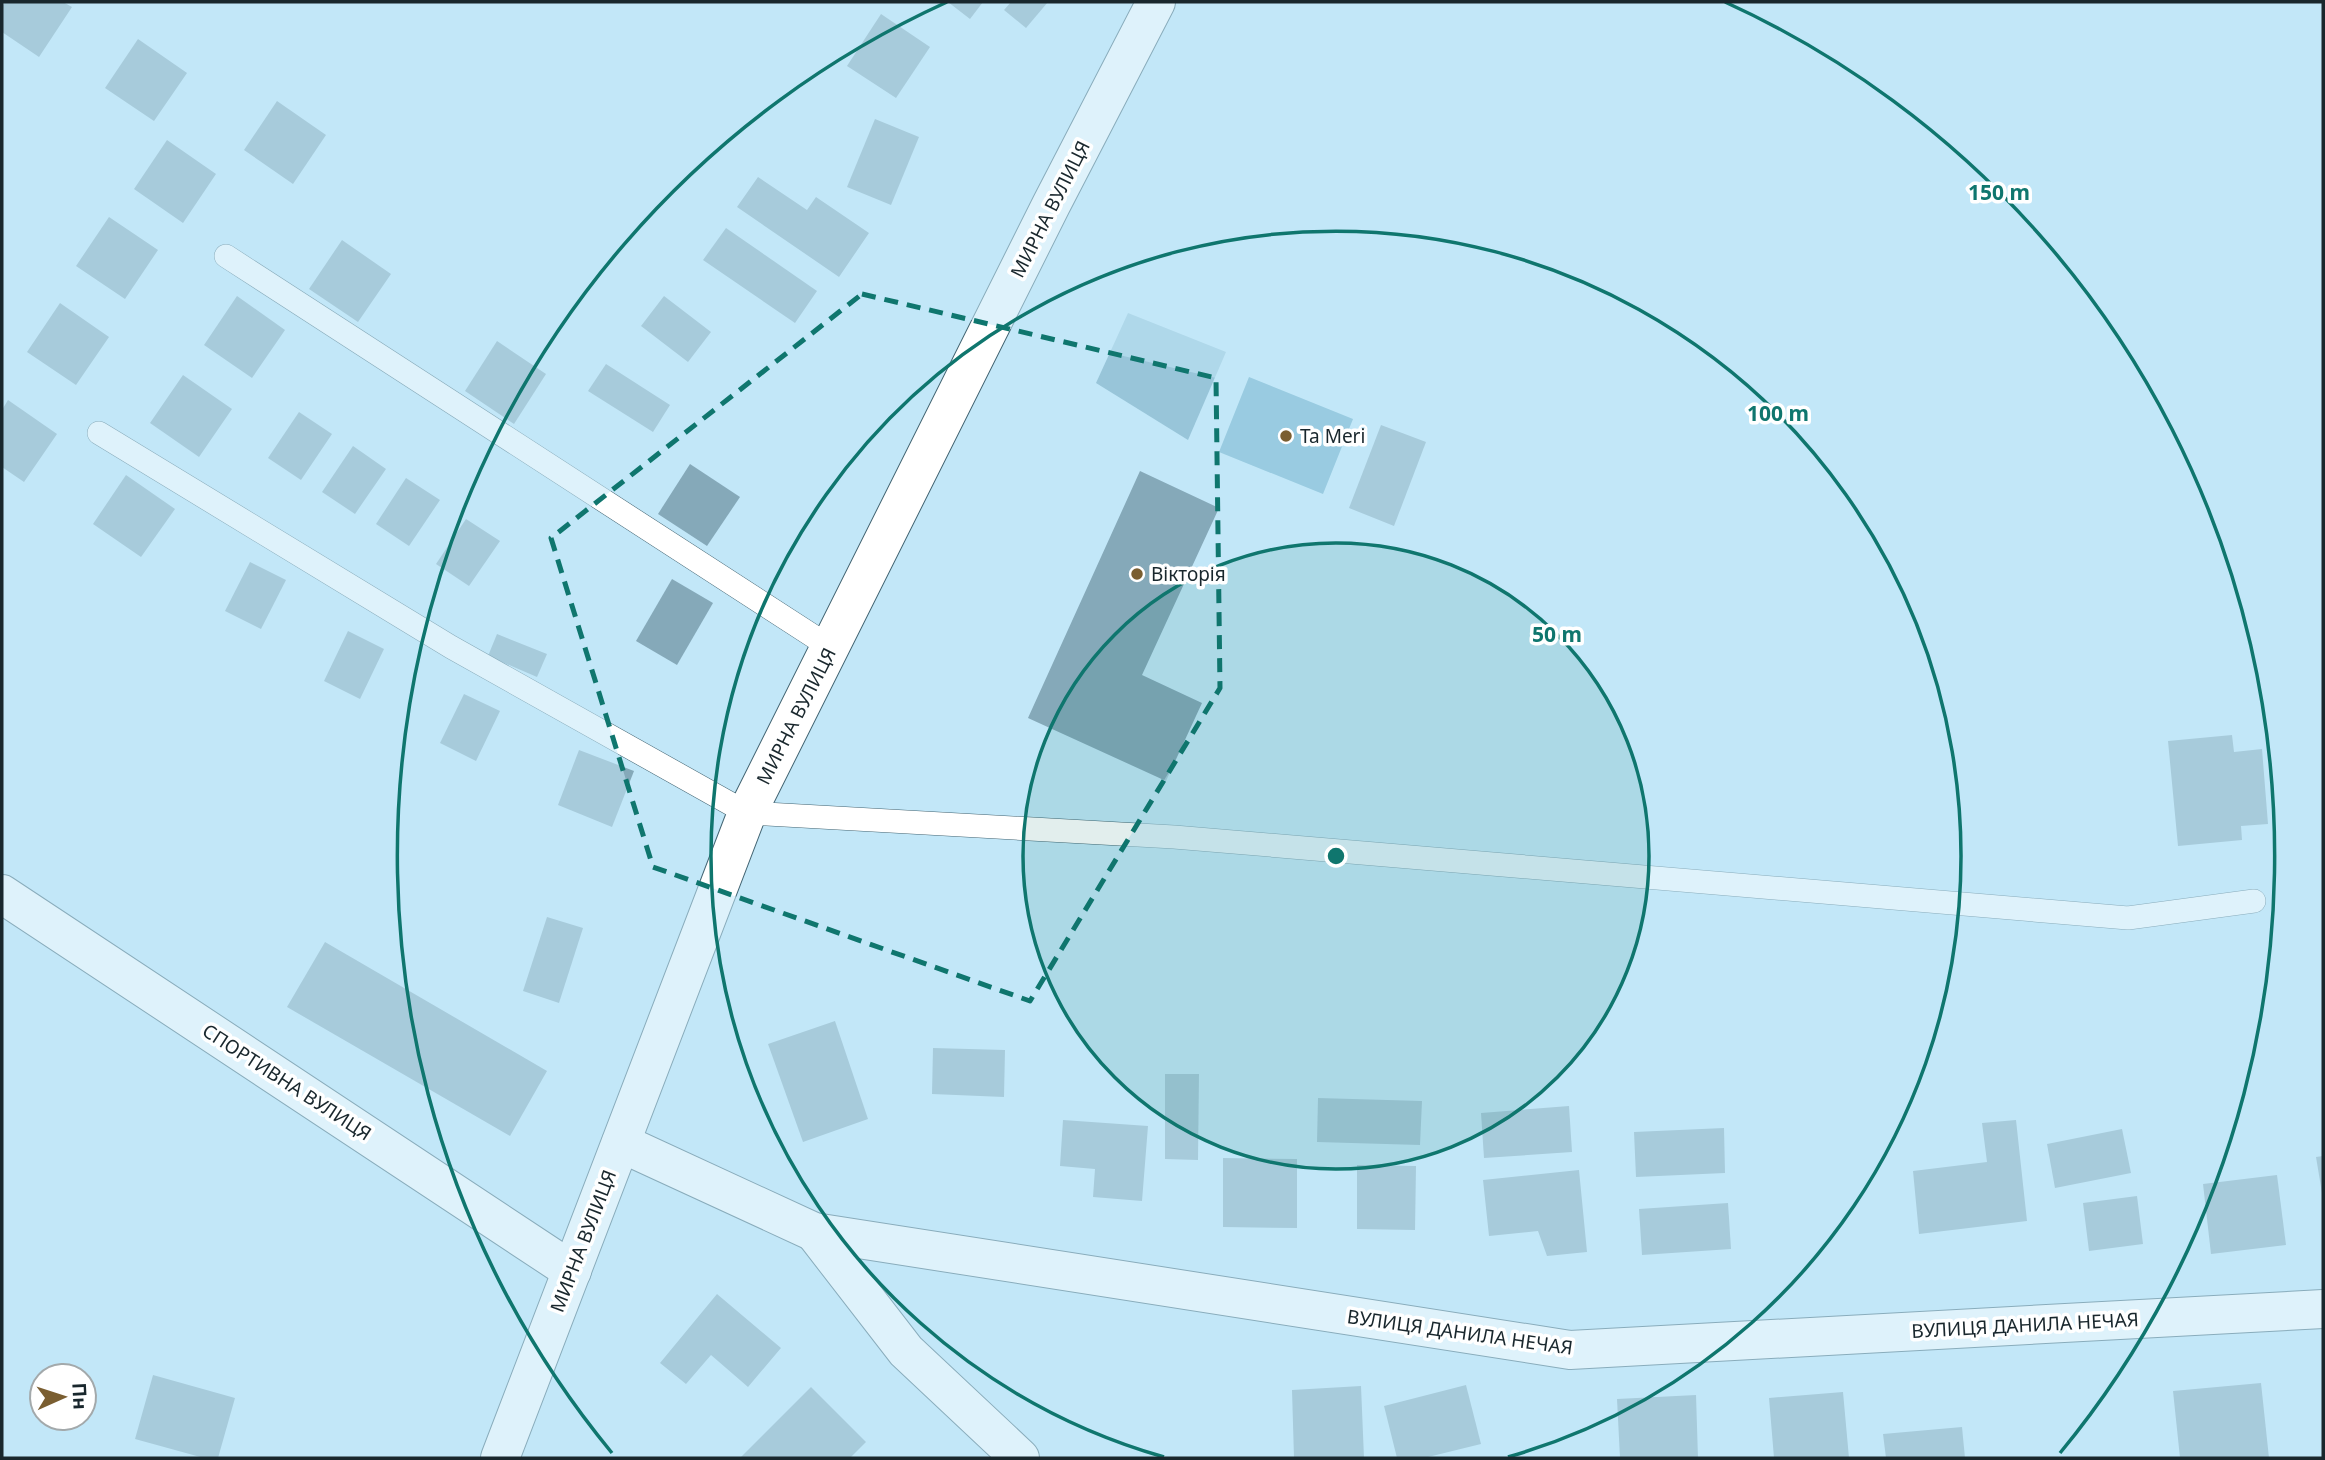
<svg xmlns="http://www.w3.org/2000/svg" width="2325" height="1460" font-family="'Noto Sans',sans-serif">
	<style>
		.green { fill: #98c5d9 }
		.water { fill: #66a9c5 }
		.building { fill: #85a9b9 }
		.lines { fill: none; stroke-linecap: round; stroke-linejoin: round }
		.service-casing { stroke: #436573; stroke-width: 24 }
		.minor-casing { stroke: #436573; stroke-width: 40 }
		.service { stroke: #fff; stroke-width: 23 }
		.minor { stroke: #fff; stroke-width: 38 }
		.marked { fill: none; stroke: #0f766e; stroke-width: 5; stroke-dasharray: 14 9; stroke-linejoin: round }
		.ring { fill: none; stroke: #0f766e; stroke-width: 3.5 }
		.poi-dot { fill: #7a5e31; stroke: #fff; stroke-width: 2.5 }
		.labels { text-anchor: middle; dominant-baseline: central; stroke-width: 7; stroke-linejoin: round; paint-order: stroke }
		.street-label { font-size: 19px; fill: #19272d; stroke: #fff }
		.poi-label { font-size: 19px; fill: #19272d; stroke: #fff; text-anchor: start }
		.centre { fill: #0f766e; stroke: #fff; stroke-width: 3.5 }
		.ring-label { font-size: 21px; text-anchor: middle; font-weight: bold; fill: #0f766e; stroke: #fff; stroke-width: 7; stroke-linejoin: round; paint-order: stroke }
	</style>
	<rect width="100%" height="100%" fill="#c2e7f8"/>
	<polygon class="green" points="1128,313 1226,352 1188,440 1096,383"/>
	<polygon class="water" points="1249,377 1353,419 1323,494 1219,452"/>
	<g class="building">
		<polygon points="5,2 63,2 72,7 39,57 2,32 2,7"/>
		<polygon points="948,2 983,2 970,19"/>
		<polygon points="1011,2 1048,2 1026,28 1004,10"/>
		<polygon points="881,14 930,47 896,98 847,66"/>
		<polygon points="138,39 187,73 154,121 105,88"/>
		<polygon points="277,101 326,135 293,184 244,150"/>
		<polygon points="875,119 919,137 891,205 847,187"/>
		<polygon points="167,140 216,174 183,223 134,189"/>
		<polygon points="758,177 807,210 816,197 869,233 839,277 737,207"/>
		<polygon points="109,217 158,250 125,299 76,266"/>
		<polygon points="726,228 817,291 795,323 703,260"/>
		<polygon points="342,240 391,274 358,322 309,289"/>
		<polygon points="237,296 285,330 252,378 204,345"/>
		<polygon points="664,296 711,332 688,362 641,326"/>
		<polygon points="60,303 109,337 76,385 27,352"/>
		<polygon points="497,341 546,374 514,424 465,391"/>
		<polygon points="606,364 670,405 653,432 588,391"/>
		<polygon points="183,375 232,409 199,457 150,423"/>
		<polygon points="8,400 57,434 24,482 2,467 2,410"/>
		<polygon points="299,412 332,434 301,480 268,458"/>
		<polygon points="1381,425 1426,442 1394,526 1349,508"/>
		<polygon points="353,446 386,469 355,514 322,492"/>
		<polygon points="690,464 740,497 707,546 658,514"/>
		<polygon points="1140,471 1219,508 1142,675 1202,703 1166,781 1028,718"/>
		<polygon points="126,475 175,509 141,557 93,524"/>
		<polygon points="406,478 440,500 409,546 376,524"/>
		<polygon points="466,519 500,541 469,586 436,564"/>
		<polygon points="250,562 286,580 261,629 225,611"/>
		<polygon points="672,579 713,603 677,665 636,641"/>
		<polygon points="348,631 384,649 360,699 324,681"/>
		<polygon points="497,634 547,654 537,677 488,656"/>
		<polygon points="464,694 500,711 476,761 440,743"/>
		<polygon points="2232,735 2234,752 2262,749 2268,824 2241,826 2242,840 2178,846 2168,741"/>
		<polygon points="579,750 634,771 612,827 558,805"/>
		<polygon points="547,917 583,928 559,1003 523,991"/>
		<polygon points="325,942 547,1071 510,1136 287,1007"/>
		<polygon points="835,1021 868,1119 803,1142 768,1044"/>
		<polygon points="933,1048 1005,1050 1004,1097 932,1094"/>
		<polygon points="1165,1074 1199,1074 1198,1160 1165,1159"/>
		<polygon points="1318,1098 1422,1101 1420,1145 1317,1142"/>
		<polygon points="1569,1106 1572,1152 1484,1158 1481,1113"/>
		<polygon points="1063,1120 1148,1126 1142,1201 1093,1197 1095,1169 1060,1166"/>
		<polygon points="2016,1120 2027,1221 1919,1234 1913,1171 1987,1162 1982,1123"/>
		<polygon points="1724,1128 1725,1173 1636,1177 1634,1132"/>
		<polygon points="2122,1129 2131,1173 2055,1188 2047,1144"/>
		<polygon points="2323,1156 2323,1193 2322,1193 2316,1157"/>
		<polygon points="1223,1158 1297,1159 1297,1228 1223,1227"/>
		<polygon points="1357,1165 1416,1166 1415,1230 1357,1229"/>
		<polygon points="1579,1170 1587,1252 1547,1256 1538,1231 1489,1236 1483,1180"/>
		<polygon points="2277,1175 2286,1245 2211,1254 2203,1184"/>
		<polygon points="2137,1196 2143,1244 2089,1251 2083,1203"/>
		<polygon points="1728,1203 1731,1249 1642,1255 1639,1209"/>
		<polygon points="717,1294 781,1348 748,1387 711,1355 686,1384 660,1363"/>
		<polygon points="153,1375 235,1398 218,1458 204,1458 135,1439"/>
		<polygon points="2261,1383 2269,1458 2180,1458 2173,1391"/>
		<polygon points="1466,1385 1481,1444 1424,1458 1397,1458 1384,1406"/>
		<polygon points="1361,1386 1364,1458 1294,1458 1292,1390"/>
		<polygon points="811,1387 866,1442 850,1458 740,1458"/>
		<polygon points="1843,1392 1849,1458 1774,1458 1769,1398"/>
		<polygon points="1696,1395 1698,1458 1620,1458 1617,1399"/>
		<polygon points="1962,1427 1965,1458 1886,1458 1883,1434"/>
	</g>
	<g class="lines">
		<defs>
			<g id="service">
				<polyline points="226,256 830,647"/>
				<polyline points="99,433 451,647 747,813 1174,837 2128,918 2254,901"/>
			</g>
			<g id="minor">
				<polyline points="2,894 572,1271"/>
				<polyline points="621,1143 814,1232 1570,1350 2323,1309"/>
				<polyline points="814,1232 906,1351 1020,1458"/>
				<polyline points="500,1458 747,813 1051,205 1156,2"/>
			</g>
		</defs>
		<use href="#service" class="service-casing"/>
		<use href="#minor" class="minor-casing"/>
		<use href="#service" class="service"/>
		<use href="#minor" class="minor"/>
	</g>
	<path d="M0 0H2325V1460H0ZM862,294L1216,378L1220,688L1030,1001L653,867L551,538Z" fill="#c2e7f8" fill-opacity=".55" fill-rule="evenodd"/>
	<path class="marked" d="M862,294L1216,378L1220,688L1030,1001L653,867L551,538Z"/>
	<circle cx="1336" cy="856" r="313" fill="#0f766e" fill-opacity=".12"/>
	<g class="ring">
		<circle cx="1336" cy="856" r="313"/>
		<path d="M1164 1457A625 625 0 1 1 1508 1457"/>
		<path d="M612 1453A938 938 0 0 1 947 2M1725 2A938 938 0 0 1 2060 1453"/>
	</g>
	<g class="poi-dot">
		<circle cx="1286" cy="436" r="7"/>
		<circle cx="1137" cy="574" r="7"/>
	</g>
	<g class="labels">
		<g class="street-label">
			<text transform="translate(1050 209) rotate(-63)">МИРНА ВУЛИЦЯ</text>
			<text transform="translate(796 716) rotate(-63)">МИРНА ВУЛИЦЯ</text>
			<text transform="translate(287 1082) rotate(33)">СПОРТИВНА ВУЛИЦЯ</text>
			<text transform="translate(583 1241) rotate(-69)">МИРНА ВУЛИЦЯ</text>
			<text transform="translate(2025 1325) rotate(-3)">ВУЛИЦЯ ДАНИЛА НЕЧАЯ</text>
			<text transform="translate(1460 1332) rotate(8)">ВУЛИЦЯ ДАНИЛА НЕЧАЯ</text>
		</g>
		<g class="poi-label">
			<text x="1300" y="436">Ta Meri</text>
			<text x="1151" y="574">Вікторія</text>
		</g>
	</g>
	<circle cx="1336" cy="856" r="10" class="centre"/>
	<g class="ring-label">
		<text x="1999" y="200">150 m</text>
		<text x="1778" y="421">100 m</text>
		<text x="1557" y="642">50 m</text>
	</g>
	<rect width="2325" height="1460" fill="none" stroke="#19272d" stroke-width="7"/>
	<g transform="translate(63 1397) rotate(87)"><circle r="33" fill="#ffffff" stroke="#a3a9ab" stroke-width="2"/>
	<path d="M0-5L12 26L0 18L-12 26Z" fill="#7a5e31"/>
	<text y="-10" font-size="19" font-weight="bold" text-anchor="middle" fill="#19272d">Пн</text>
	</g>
</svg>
